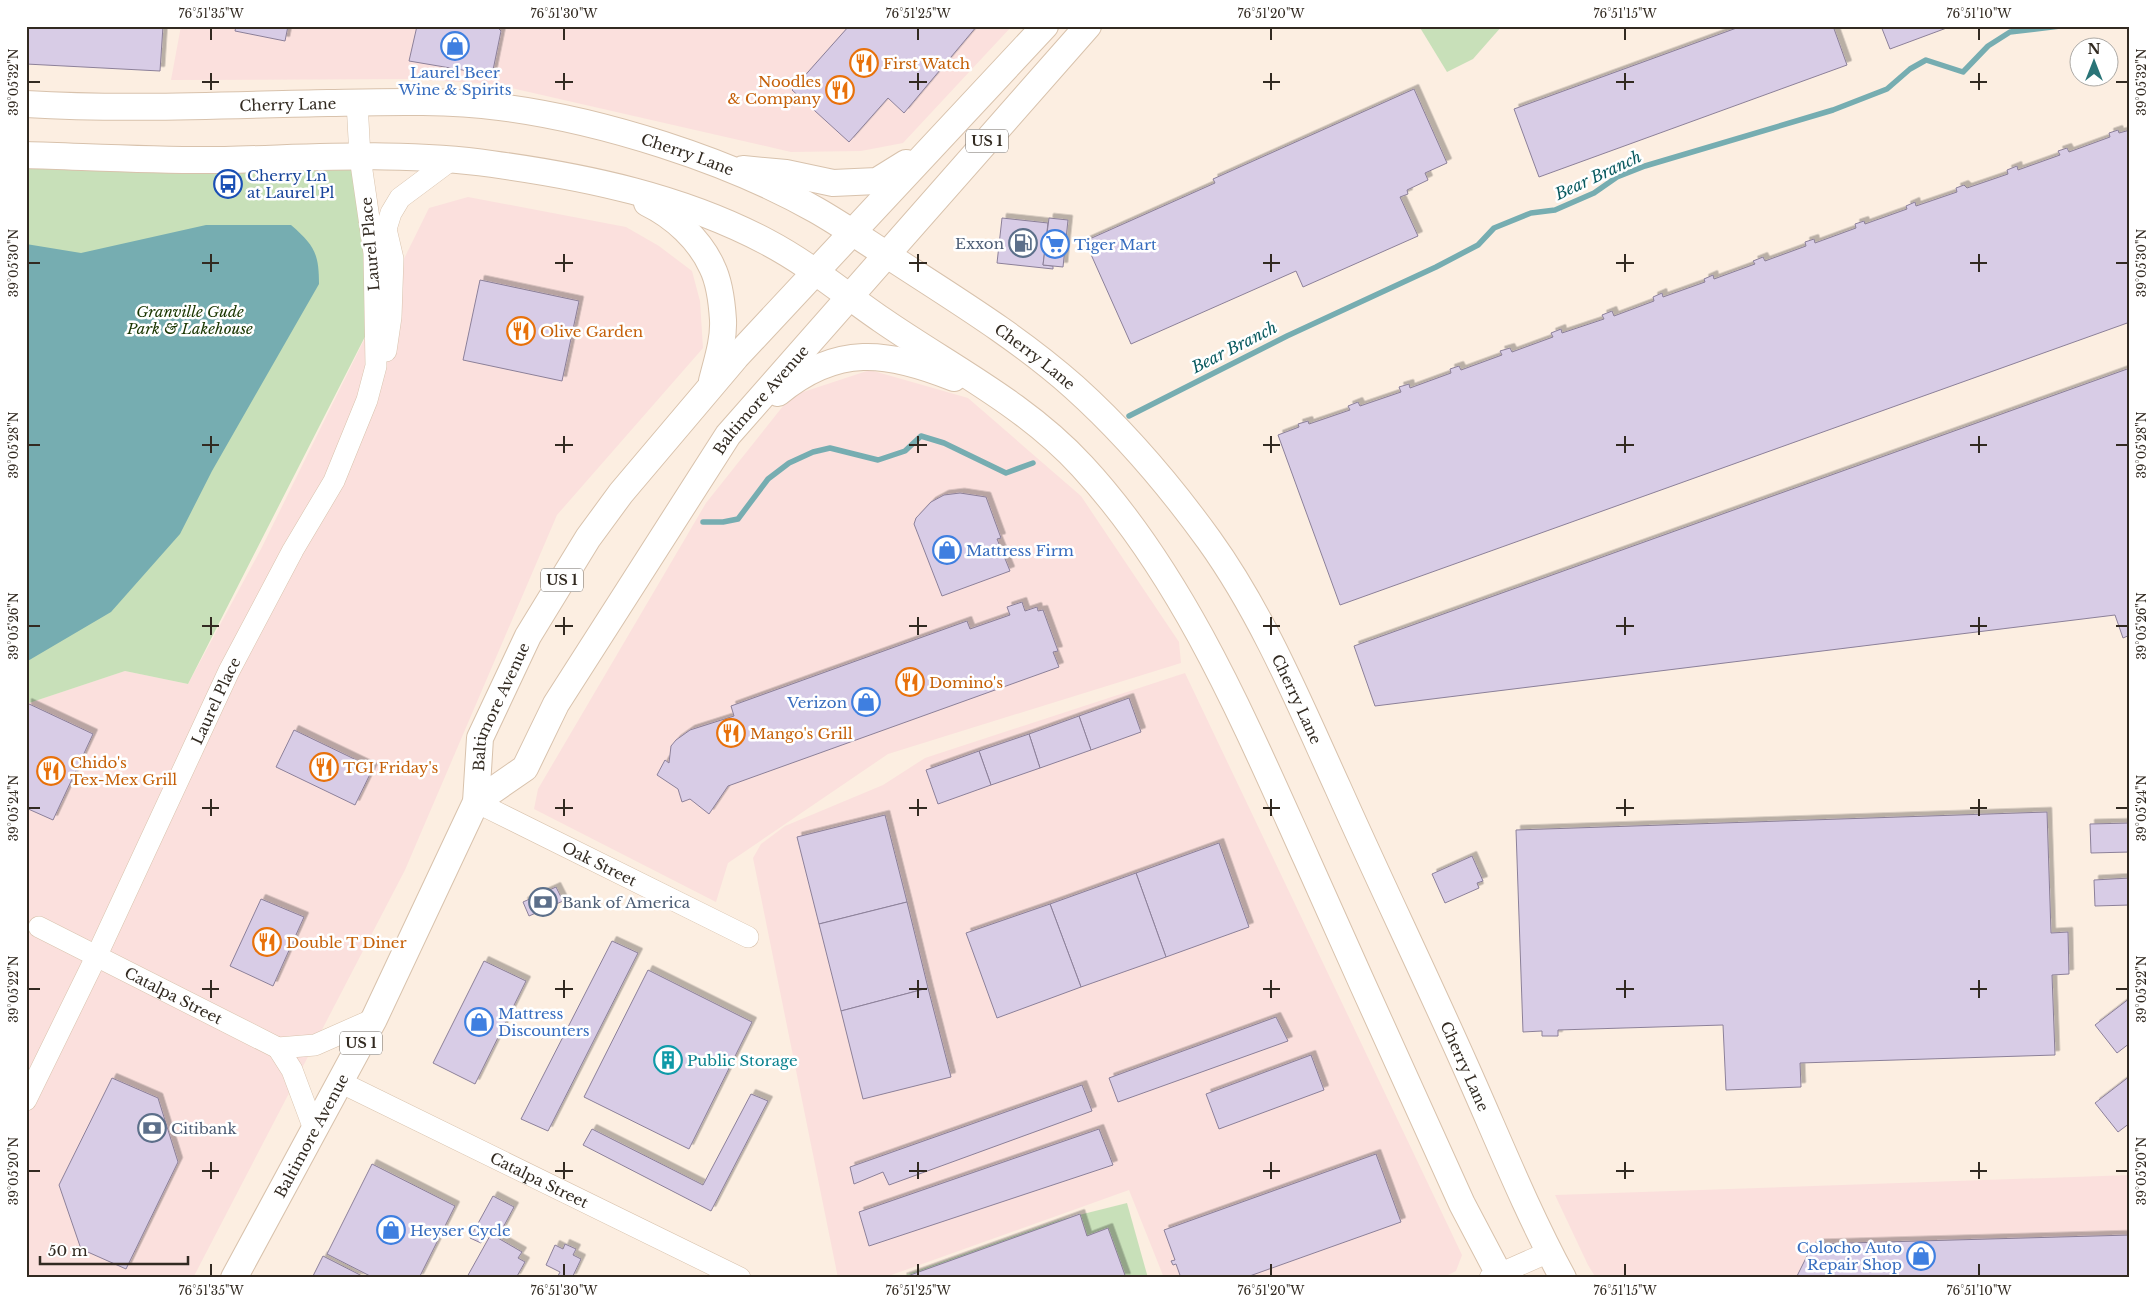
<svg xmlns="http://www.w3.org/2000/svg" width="2156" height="1304" font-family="'Libre Baskerville',serif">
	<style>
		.commercial { fill: #fbe0dd }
		.green { fill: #c8e0b9 }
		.water { fill: #76adb1 }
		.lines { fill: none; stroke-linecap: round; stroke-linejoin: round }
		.stream { stroke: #76adb1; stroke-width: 5.5 }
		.building { fill: #d8cce6; stroke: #8c8099; filter: url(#shadow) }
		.minor-casing { stroke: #d8c2ac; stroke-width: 22 }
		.major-casing { stroke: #d8c2ac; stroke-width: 28 }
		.minor { stroke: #fff; stroke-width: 21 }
		.major { stroke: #fff; stroke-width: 26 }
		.ticks { fill: none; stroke: #322a21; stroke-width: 2 }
		.labels { text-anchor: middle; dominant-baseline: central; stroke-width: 5; stroke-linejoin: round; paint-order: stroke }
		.shield { fill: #fff; stroke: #706a64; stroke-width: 1 }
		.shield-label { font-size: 14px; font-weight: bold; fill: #322a21 }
		.food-label { font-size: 15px; fill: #c56008; stroke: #fff; text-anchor: start }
		.shop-label { font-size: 15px; fill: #366cbe; stroke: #fff; text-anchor: start }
		.street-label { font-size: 15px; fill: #322a21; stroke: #fff }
		.transit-label { font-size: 15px; fill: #164399; stroke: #fff; text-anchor: start }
		.service-label { font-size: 15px; fill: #4e5e75; stroke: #fff; text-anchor: start }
		.park-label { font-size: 15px; font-style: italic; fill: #1a3600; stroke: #fff }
		.culture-label { font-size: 15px; fill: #0d838f; stroke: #fff; text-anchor: start }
		.water-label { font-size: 16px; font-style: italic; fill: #095a5f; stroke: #fff }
		.neatline { fill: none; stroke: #322a21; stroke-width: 2 }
		.ticks-label { font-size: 12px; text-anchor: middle; fill: #322a21 }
	</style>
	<defs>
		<filter id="shadow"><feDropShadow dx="4.5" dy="-4.5" stdDeviation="0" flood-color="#0004"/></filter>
	</defs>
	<rect width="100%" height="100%" fill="#fceee1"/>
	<g class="commercial">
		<polygon points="181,26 1012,26 903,143 861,151 791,152 494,84 410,79 171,80"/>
		<polygon points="468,197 626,227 659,246 692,271 700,301 703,348 557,515 405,870 193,1278 26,1278 26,704 125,671 188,684 261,549 429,208"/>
		<polygon points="870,370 968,398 1081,496 1179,642 1181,663 888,754 728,863 716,902 534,809 538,789 706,503 791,396"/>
		<polygon points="1185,673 1462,1255 1456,1271 1442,1278 1164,1278 1129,1190 883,1278 838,1278 753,858 761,844 785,826 883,785 925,758"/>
		<polygon points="2130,1175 2130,1278 1596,1278 1588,1265 1555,1195"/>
	</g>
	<g class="green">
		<polygon points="1419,26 1502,26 1473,59 1447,72"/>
		<polygon points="26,149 360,157 375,317 188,684 125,671 26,704"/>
		<polygon points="1127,1203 1148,1278 897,1278 1059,1220"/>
	</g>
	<path class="water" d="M206,225H291C314,245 319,253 319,284L212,471L180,534L111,612L26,662V244L81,253Z"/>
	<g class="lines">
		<g class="stream">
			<polyline points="1129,416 1287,336 1436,267 1478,245 1494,228 1531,213 1555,210 1594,193 1617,177 1645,166 1833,110 1887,89 1910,69 1926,60 1963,72 1988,46 2010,32 2060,26"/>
			<polyline points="703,522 723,522 738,519 768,479 789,463 813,452 830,448 878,460 905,451 921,436 944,443 1006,473 1033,463"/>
		</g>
	</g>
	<g class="building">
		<polygon points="26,26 163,26 160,71 26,64"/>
		<polygon points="236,26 288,26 285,41 235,31"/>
		<polygon points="417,26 496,26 501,31 492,75 409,61"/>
		<polygon points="849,26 977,26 904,113 888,98 849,142 792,90"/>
		<polygon points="1742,26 1833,26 1847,65 1539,177 1514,109"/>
		<polygon points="1881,26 1952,26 1890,49"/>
		<polygon points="1414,89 1447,163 1425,173 1428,180 1407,190 1408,194 1400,197 1418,236 1303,287 1296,271 1131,344 1085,241 1215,183 1213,179"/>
		<polygon points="2118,130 2119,133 2130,130 2130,322 1340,605 1278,435 1299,427 1298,424 1308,421 1309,424 1350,410 1348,406 1358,402 1360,406 1401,392 1399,387 1409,384 1410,388 1451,373 1450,369 1459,366 1461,370 1502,355 1500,351 1510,348 1512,352 1553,337 1551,333 1561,329 1562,333 1604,319 1602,315 1612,311 1614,316 1654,301 1653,297 1662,293 1663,297 1705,282 1704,279 1713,275 1714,279 1755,264 1753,261 1763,257 1765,261 1806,246 1805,242 1814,239 1815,243 1856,228 1855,224 1864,221 1865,224 1907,209 1906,206 1915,202 1916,206 1957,192 1956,188 1964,185 1967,188 2008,174 2007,170 2017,166 2018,170 2060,155 2058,151 2067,148 2069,152 2110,137 2109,133"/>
		<polygon points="1002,218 1048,223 1043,265 1053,266 1053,269 997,263"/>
		<polygon points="1049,218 1068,220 1063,267 1043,265"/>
		<polygon points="480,280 579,301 562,381 463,360"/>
		<polygon points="2130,368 2130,635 2123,638 2115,615 1375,706 1354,646"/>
		<polygon points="960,493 986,497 1001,538 997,539 1010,571 942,596 914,524 916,518 931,502 944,495"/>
		<polygon points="1022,602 1025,611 1037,607 1038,611 1043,610 1058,651 1053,652 1059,667 728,786 709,814 690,799 682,802 678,789 657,775 665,760 669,763 671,746 676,740 690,730 734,716 731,706 967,621 970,629 1010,615 1007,607"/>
		<polygon points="1129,698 1141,732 1091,750 1079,716"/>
		<polygon points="27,703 93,734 53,820 26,808"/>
		<polygon points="1079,716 1091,750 1040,768 1029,734"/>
		<polygon points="294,730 373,768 355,805 276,767"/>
		<polygon points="1029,734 1040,768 991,785 979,751"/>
		<polygon points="979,751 991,785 938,804 926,770"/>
		<polygon points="2047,812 2051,933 2068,932 2069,974 2052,975 2055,1055 1800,1063 1801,1087 1726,1090 1723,1025 1558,1030 1558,1036 1542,1036 1542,1031 1523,1032 1516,830"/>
		<polygon points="885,815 907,902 819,924 797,837"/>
		<polygon points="2130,823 2130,852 2091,853 2090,824"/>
		<polygon points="1219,843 1249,927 1166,957 1136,873"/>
		<polygon points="1472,856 1483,881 1477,883 1479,888 1445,903 1432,874"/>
		<polygon points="1136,873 1166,957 1081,987 1050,904"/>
		<polygon points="2130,878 2130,905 2095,906 2094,880"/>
		<polygon points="556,887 563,901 529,916 523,902"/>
		<polygon points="261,899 304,917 273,986 230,966"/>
		<polygon points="907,902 928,988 841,1011 819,924"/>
		<polygon points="1050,904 1081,987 997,1018 966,933"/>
		<polygon points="612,941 638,953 548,1131 521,1119"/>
		<polygon points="484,961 526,981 475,1084 433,1063"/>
		<polygon points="648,970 752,1022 689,1149 584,1097"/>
		<polygon points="928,988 951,1077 863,1099 841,1011"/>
		<polygon points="2130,998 2130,1043 2117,1053 2095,1025"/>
		<polygon points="1276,1017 1288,1041 1118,1102 1109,1078"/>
		<polygon points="1311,1055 1324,1090 1219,1129 1206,1094"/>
		<polygon points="2130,1076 2130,1123 2118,1132 2095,1103"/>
		<polygon points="112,1078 158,1098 178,1162 126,1269 81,1249 59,1185"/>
		<polygon points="1082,1085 1092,1111 889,1185 883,1172 854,1184 850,1167"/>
		<polygon points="751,1094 768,1101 711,1211 583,1145 592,1129 703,1185"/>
		<polygon points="1099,1129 1113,1165 869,1246 859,1212"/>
		<polygon points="1376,1154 1401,1222 1244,1278 1181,1278 1176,1264 1173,1265 1171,1261 1175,1260 1164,1230"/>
		<polygon points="372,1164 455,1206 419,1278 374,1278 327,1254"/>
		<polygon points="493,1196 514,1207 499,1235 488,1229 481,1243 470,1238"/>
		<polygon points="1080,1214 1087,1236 1108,1228 1126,1278 902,1278"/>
		<polygon points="491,1234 522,1252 518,1258 525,1262 516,1278 467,1277"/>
		<polygon points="2130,1235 2130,1278 1796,1278 1813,1244"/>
		<polygon points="565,1244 576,1249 573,1255 581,1259 572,1278 557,1278 560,1272 546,1265 555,1245 563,1249"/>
		<polygon points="323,1256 366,1278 312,1278"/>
	</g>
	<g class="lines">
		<defs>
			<g id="minor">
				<polyline points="386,351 391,317 393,259 386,229 391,213 400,198 451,160"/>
				<path id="s1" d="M476,802L748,937"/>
				<path id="s2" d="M39,927L278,1048L315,1045L374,1019"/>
				<polyline points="278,1048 292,1070 314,1129"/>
				<path id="s3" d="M340,1082L740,1278"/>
				<path id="s4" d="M26,1100L97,955L229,671L293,550L334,481L367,400L376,366L374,253L360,157L357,102"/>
				<polyline points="1490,1278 1549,1252"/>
			</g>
			<g id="major">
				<path id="s5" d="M26,104C127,110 227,105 328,103C385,102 444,100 500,107C601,120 728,160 816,210C844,226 871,245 898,262C958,301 1020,339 1074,387C1124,432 1170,486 1209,540C1263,615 1300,705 1338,788C1379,880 1423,971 1464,1063C1496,1134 1525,1208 1563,1278"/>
				<path d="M26,155C92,157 158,161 225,160C313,158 404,151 492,164C587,177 682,197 767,242C809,264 844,294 882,320C950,367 1025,404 1082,466C1184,576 1246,725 1307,860C1358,975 1410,1089 1462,1204L1501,1278"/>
				<polyline points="743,169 786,173 833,183 877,181 906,163"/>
				<path d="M647,203C674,216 700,240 712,267C719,281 722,304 723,320C724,340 717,361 712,381"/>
				<path d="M778,393C837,344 887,351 954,378"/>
				<path id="s6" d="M476,802L525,768L556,704L728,435L1088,26"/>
				<path id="s7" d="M234,1278L374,1019L476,802L480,738L528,636L588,538L621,493L736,357L1045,26"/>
			</g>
		</defs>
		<use href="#minor" class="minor-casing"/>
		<use href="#major" class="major-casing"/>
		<use href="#minor" class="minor"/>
		<use href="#major" class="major"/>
	</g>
	<path class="ticks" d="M211,28V40M564,28V40M918,28V40M1271,28V40M1625,28V40M1979,28V40M211,73V90M564,73V90M918,73V90M1271,73V90M1625,73V90M1979,73V90M28,82H40M202,82H219M555,82H573M909,82H927M1263,82H1280M1616,82H1634M1970,82H1987M2116,82H2128M211,254V272M564,254V272M918,254V272M1271,254V272M1625,254V272M1979,254V272M28,263H40M202,263H219M555,263H573M909,263H927M1263,263H1280M1616,263H1634M1970,263H1987M2116,263H2128M211,436V453M564,436V453M918,436V453M1271,436V453M1625,436V453M1979,436V453M28,445H40M202,445H219M555,445H573M909,445H927M1263,445H1280M1616,445H1634M1970,445H1987M2116,445H2128M211,617V635M564,617V635M918,617V635M1271,617V635M1625,617V635M1979,617V635M28,626H40M202,626H219M555,626H573M909,626H927M1263,626H1280M1616,626H1634M1970,626H1987M2116,626H2128M211,799V816M564,799V816M918,799V816M1271,799V816M1625,799V816M1979,799V816M28,808H40M202,808H219M555,808H573M909,808H927M1263,808H1280M1616,808H1634M1970,808H1987M2116,808H2128M211,980V998M564,980V998M918,980V998M1271,980V998M1625,980V998M1979,980V998M28,989H40M202,989H219M555,989H573M909,989H927M1263,989H1280M1616,989H1634M1970,989H1987M2116,989H2128M211,1162V1179M564,1162V1179M918,1162V1179M1271,1162V1179M1625,1162V1179M1979,1162V1179M28,1171H40M202,1171H219M555,1171H573M909,1171H927M1263,1171H1280M1616,1171H1634M1970,1171H1987M2116,1171H2128M211,1264V1276M564,1264V1276M918,1264V1276M1271,1264V1276M1625,1264V1276M1979,1264V1276"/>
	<defs>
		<symbol id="shop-ring" viewBox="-11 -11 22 22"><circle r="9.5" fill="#fff" stroke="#3f7fe0" stroke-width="1.5"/><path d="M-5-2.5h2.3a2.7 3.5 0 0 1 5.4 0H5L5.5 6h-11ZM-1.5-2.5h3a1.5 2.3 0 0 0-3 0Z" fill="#3f7fe0"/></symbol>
		<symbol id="restaurant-ring" viewBox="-11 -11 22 22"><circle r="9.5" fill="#fff" stroke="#e8710a" stroke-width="1.5"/><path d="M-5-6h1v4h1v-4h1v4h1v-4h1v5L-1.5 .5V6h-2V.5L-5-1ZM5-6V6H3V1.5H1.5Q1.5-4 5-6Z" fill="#e8710a"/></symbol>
		<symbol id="bus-ring" viewBox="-11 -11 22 22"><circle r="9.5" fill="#fff" stroke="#1a4fb4" stroke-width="1.5"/><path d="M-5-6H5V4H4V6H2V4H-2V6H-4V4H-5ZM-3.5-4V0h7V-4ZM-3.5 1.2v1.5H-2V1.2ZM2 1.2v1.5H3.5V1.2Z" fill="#1a4fb4"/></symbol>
		<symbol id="fuel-ring" viewBox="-11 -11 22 22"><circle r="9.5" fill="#fff" stroke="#5c6f8a" stroke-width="1.5"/><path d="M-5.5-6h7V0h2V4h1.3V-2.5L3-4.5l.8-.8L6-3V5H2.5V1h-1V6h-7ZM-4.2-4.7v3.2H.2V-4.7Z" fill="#5c6f8a"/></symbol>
		<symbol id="supermarket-ring" viewBox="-11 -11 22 22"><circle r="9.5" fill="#fff" stroke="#3f7fe0" stroke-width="1.5"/><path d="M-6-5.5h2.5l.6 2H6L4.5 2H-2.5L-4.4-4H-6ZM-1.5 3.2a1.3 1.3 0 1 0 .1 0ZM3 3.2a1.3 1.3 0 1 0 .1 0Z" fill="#3f7fe0"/></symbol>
		<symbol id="bank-ring" viewBox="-11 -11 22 22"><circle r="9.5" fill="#fff" stroke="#5c6f8a" stroke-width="1.5"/><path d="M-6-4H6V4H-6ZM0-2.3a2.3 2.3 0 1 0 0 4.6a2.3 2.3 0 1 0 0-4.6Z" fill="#5c6f8a"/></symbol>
		<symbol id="building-ring" viewBox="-11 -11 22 22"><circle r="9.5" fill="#fff" stroke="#0f9aa8" stroke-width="1.5"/><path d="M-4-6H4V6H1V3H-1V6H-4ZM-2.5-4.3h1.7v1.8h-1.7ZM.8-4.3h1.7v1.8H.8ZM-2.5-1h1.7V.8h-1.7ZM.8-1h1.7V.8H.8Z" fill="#0f9aa8"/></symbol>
	</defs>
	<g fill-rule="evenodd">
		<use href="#shop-ring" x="439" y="30" width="32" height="32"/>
		<use href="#restaurant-ring" x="848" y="47" width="32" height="32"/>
		<use href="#restaurant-ring" x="824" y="74" width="32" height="32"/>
		<use href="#bus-ring" x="212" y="168" width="32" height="32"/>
		<use href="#fuel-ring" x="1007" y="227" width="32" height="32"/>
		<use href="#supermarket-ring" x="1039" y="228" width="32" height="32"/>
		<use href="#restaurant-ring" x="505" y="315" width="32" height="32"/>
		<use href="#shop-ring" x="931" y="534" width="32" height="32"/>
		<use href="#restaurant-ring" x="894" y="666" width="32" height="32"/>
		<use href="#shop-ring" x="850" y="686" width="32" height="32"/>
		<use href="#restaurant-ring" x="715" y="717" width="32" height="32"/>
		<use href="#restaurant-ring" x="308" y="751" width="32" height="32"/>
		<use href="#restaurant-ring" x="35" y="755" width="32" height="32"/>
		<use href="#bank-ring" x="527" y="886" width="32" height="32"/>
		<use href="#restaurant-ring" x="251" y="926" width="32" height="32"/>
		<use href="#shop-ring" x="463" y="1006" width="32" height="32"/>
		<use href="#building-ring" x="652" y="1044" width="32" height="32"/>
		<use href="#bank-ring" x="136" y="1112" width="32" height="32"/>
		<use href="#shop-ring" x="375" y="1214" width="32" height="32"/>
		<use href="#shop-ring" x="1905" y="1240" width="32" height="32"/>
	</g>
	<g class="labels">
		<g class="shield">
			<rect x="966" y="129.5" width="42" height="23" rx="4"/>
			<rect x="541" y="568.5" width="42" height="23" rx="4"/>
			<rect x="340" y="1031.5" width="42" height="23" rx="4"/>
		</g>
		<g class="shield-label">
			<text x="987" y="141">US 1</text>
			<text x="562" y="580">US 1</text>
			<text x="361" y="1043">US 1</text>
		</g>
		<g class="food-label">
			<text x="883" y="63">First Watch</text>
			<text x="821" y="81" text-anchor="end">Noodles<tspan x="821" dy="17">&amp; Company</tspan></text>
			<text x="540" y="331">Olive Garden</text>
			<text x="929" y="682">Domino's</text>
			<text x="750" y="733">Mango's Grill</text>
			<text x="70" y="762">Chido's<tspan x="70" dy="17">Tex-Mex Grill</tspan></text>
			<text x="343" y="767">TGI Friday's</text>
			<text x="286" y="942">Double T Diner</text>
		</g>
		<g class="shop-label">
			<text x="455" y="72" text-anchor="middle">Laurel Beer<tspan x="455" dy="17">Wine &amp; Spirits</tspan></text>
			<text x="1074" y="244">Tiger Mart</text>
			<text x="966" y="550">Mattress Firm</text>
			<text x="847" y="702" text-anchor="end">Verizon</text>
			<text x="498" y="1013">Mattress<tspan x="498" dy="17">Discounters</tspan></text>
			<text x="410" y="1230">Heyser Cycle</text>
			<text x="1902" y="1247" text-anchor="end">Colocho Auto<tspan x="1902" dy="17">Repair Shop</tspan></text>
		</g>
		<g class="street-label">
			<text stroke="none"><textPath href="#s5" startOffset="262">Cherry Lane</textPath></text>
			<text stroke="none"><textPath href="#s5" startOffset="668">Cherry Lane</textPath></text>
			<text transform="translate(370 244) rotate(-95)">Laurel Place</text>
			<text stroke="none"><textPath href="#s5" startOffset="1072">Cherry Lane</textPath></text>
			<text stroke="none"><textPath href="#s6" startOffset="498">Baltimore Avenue</textPath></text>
			<text stroke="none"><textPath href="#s5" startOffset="1508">Cherry Lane</textPath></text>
			<text stroke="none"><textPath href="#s4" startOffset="442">Laurel Place</textPath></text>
			<text stroke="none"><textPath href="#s7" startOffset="634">Baltimore Avenue</textPath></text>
			<text stroke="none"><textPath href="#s1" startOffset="138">Oak Street</textPath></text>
			<text stroke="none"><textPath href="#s2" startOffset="151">Catalpa Street</textPath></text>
			<text stroke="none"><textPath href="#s5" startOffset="1912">Cherry Lane</textPath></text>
			<text stroke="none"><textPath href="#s7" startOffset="162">Baltimore Avenue</textPath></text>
			<text stroke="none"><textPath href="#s3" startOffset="222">Catalpa Street</textPath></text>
		</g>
		<g class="transit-label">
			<text x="247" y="175">Cherry Ln<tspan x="247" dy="17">at Laurel Pl</tspan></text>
		</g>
		<g class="service-label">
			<text x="1004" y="243" text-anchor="end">Exxon</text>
			<text x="562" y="902">Bank of America</text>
			<text x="171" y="1128">Citibank</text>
		</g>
		<g class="park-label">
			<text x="190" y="311">Granville Gude<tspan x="190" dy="17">Park &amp; Lakehouse</tspan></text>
		</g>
		<g class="culture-label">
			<text x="687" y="1060">Public Storage</text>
		</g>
		<g class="water-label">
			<text transform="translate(1598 175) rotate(-25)">Bear Branch</text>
			<text transform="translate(1234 347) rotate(-27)">Bear Branch</text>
		</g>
	</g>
	<rect width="2156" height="1304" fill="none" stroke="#ffffff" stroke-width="55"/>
	<g transform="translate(2094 62)"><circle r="24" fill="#ffffff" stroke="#adaaa6"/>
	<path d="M0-4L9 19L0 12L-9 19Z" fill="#2a7477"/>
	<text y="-8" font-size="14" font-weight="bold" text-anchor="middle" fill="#322a21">N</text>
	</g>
	<path d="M40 1256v8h148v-8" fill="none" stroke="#322a21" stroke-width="2.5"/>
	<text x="48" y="1256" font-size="15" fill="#322a21" stroke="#ffffff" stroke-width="4" paint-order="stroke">50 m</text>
	<rect x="28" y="28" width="2100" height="1248" class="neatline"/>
	<g class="ticks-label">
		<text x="211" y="18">76°51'35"W</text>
		<text x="564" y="18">76°51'30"W</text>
		<text x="918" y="18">76°51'25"W</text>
		<text x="1271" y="18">76°51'20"W</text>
		<text x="1625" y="18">76°51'15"W</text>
		<text x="1979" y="18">76°51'10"W</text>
		<text transform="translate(14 82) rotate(-90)" y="4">39°05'32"N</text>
		<text transform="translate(2142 82) rotate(-90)" y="4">39°05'32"N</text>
		<text transform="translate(14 263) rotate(-90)" y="4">39°05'30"N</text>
		<text transform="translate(2142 263) rotate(-90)" y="4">39°05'30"N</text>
		<text transform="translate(14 445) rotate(-90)" y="4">39°05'28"N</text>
		<text transform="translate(2142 445) rotate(-90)" y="4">39°05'28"N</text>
		<text transform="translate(14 626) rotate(-90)" y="4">39°05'26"N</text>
		<text transform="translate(2142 626) rotate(-90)" y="4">39°05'26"N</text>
		<text transform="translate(14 808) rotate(-90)" y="4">39°05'24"N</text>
		<text transform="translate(2142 808) rotate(-90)" y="4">39°05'24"N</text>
		<text transform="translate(14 989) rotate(-90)" y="4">39°05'22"N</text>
		<text transform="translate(2142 989) rotate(-90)" y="4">39°05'22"N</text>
		<text transform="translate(14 1171) rotate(-90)" y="4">39°05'20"N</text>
		<text transform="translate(2142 1171) rotate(-90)" y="4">39°05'20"N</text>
		<text x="211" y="1295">76°51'35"W</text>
		<text x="564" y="1295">76°51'30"W</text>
		<text x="918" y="1295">76°51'25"W</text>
		<text x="1271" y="1295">76°51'20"W</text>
		<text x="1625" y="1295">76°51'15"W</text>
		<text x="1979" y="1295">76°51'10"W</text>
	</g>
</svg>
